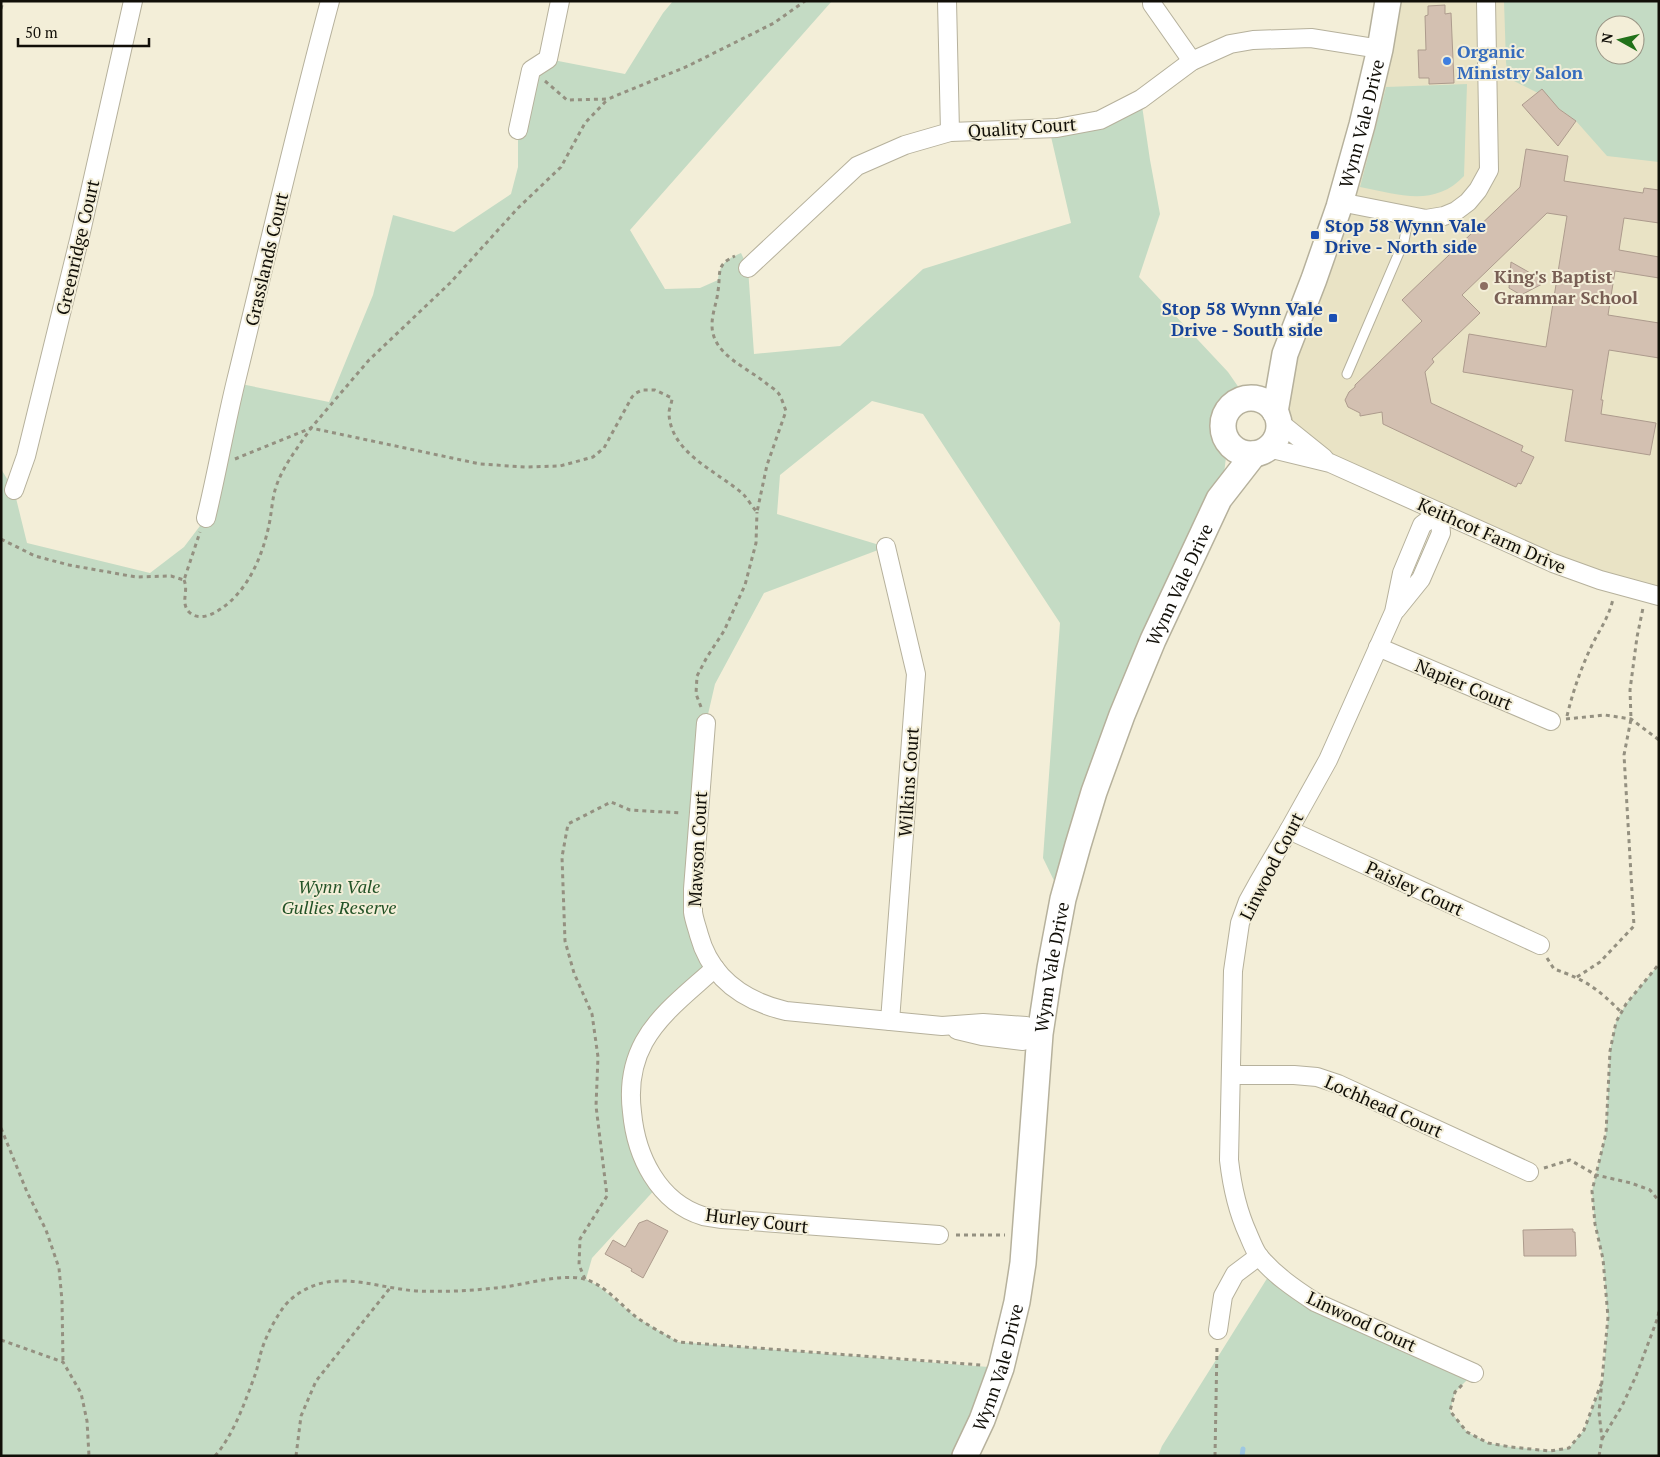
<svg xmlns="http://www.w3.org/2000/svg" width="1660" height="1457" font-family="'PT Serif',serif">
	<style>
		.built { fill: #e9e3c5; fill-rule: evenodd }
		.green { fill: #c4dbc4; fill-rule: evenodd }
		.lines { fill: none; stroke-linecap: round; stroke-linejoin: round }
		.stream { stroke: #9ec7e2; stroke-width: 5 }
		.building { fill: #d3c0b1; stroke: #ad9b8d }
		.lane-casing { stroke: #b6b19c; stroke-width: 11 }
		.street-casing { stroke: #b6b19c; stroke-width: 20 }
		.secondary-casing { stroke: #b6b19c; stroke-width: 28 }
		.path { stroke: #949080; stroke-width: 3; stroke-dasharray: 4 4; stroke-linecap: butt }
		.lane { stroke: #fff; stroke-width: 9 }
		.street { stroke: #fff; stroke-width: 18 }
		.secondary { stroke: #fff; stroke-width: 25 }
		.shop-dot { fill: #3f7fe0; stroke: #f3eed8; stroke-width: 2 }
		.transit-dot { fill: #1a4fb4; stroke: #f3eed8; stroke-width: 2 }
		.education-dot { fill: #8d6e63; stroke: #f3eed8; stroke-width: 2 }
		.labels { text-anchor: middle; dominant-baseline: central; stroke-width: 4; stroke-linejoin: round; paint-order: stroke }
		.shop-label { font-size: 18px; font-weight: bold; fill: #366cbe; stroke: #f3eed8; text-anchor: start }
		.street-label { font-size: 18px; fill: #110f08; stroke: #f3eed8 }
		.transit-label { font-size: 18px; font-weight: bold; fill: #164399; stroke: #f3eed8; text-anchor: start }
		.education-label { font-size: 18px; font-weight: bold; fill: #785e54; stroke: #f3eed8; text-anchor: start }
		.park-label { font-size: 18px; font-style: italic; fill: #225226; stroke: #f3eed8 }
	</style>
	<rect width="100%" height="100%" fill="#f3eed8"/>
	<path class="built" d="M1387,1H1659V593L1590,576L1330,463L1276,415ZM1605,25H1635V55H1605Z"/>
	<g class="green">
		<path d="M673,1H832L630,230L665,289L700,288L718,280C720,263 726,260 741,253L748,268L754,354L840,346L923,269L1071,223L1049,128L1141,99L1150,160L1160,214L1139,277L1228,372L1246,398C1213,408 1227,431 1226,457C1225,471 1221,485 1219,499L1063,899L1043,858L1060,623L923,414L872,401L780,475L777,514L886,547L764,593L715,684L706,723L693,889L715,968L644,1042L631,1101L659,1185L592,1258L586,1279L600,1287L637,1318L678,1342L1001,1368L965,1456H1V469L14,490L27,543L150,573L184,547L206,518L236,383L329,402L373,295L393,215L454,232L511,194L518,167V130L531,70L548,59L625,74L663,13Z"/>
		<path d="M1504,1H1659V162L1607,156L1576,121L1538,93L1508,78L1506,62ZM1605,25H1635V55H1605Z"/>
		<path d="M1467,84L1464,176C1434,208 1398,194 1360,187L1386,87Z"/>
		<polygon points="1659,964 1659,1456 1158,1456 1162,1446 1273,1269 1291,1286 1474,1373 1455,1392 1450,1411 1467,1432 1488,1443 1511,1447 1550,1451 1569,1448 1584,1430 1603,1379 1608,1317 1603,1259 1595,1224 1592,1191 1606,1133 1610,1051 1616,1022 1626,1004"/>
	</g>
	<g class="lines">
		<polyline class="stream" points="1242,1456 1243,1449"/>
	</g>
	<g class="building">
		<polygon points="1445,5 1445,14 1451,13 1454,83 1429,84 1429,78 1419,78 1418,50 1426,50 1425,16 1428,15 1428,6"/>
		<polygon points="1542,89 1559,109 1576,121 1558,146 1522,105"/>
		<polygon points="1526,149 1568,156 1564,181 1643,193 1644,188 1659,190 1659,223 1624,218 1619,250 1659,257 1659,278 1615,271 1608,315 1659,323 1659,358 1609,350 1601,400 1603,400 1601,414 1656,423 1650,455 1565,441 1573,390 1463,372 1469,334 1546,347 1567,216 1547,213 1462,295 1480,313 1432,359 1434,362 1425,372 1431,403 1523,446 1521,451 1534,457 1521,484 1518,483 1516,487 1383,424 1382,412 1360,416 1360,413 1348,407 1345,400 1349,392 1355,387 1355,385 1422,321 1402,300 1520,187"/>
		<polygon points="1511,262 1546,282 1521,295 1509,288"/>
		<polygon points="647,1220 668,1231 643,1278 631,1271 632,1269 605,1254 613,1240 625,1247 639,1223"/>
		<polygon points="1573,1229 1573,1232 1575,1232 1576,1256 1524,1256 1523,1230"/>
	</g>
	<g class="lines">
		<defs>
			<polyline id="lane" points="1347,374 1404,241 1409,215"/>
			<g id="street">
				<polyline points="947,1 950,132"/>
				<polyline points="1152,1 1152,4 1192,61"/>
				<polyline points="518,130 531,70 548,59 560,1"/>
				<polyline points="1340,202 1426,219 1444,216 1456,211 1468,202 1478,190 1489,170 1486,1"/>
				<polyline points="748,268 857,166 905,145 950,132 1057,128 1100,120 1141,99 1192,61 1230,44 1253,40 1311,38 1380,49"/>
				<polyline points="1278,421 1324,458"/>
				<polyline points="1268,448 1330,463 1553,563 1600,580 1659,596"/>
				<polyline points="14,490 26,456 80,236 133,1"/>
				<path d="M1439,512L1422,525L1402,573L1394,612L1328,760L1289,830L1258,883L1248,901L1240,923L1233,971L1229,1160C1232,1186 1237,1210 1248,1234C1251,1241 1254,1249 1258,1255C1273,1274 1295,1289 1315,1302L1474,1373"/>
				<path d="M206,518C217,473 225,426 236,381C267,254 296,127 330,1"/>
				<polyline points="886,547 916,674 890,1021"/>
				<polyline points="1396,610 1421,579 1441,533 1439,512"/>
				<polyline points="1378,647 1551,721"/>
				<path d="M706,723L693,889C693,897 693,905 693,912C694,920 697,927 699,935C711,979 744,1001 786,1011L942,1026L983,1023L1026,1026L1040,1034"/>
				<polyline points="1289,830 1540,945"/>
				<path d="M715,968C690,991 660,1013 644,1042C632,1064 629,1088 632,1112C636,1156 658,1202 703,1216C709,1217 716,1218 722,1219L939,1235"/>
				<polyline points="957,1030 982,1036 1023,1041 1040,1034"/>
				<polyline points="1231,1075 1294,1075 1317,1077 1338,1084 1529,1172"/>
				<polyline points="1218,1330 1223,1296 1235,1274 1259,1256"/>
			</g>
			<g id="secondary">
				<circle cx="1251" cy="426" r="28"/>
				<path id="s1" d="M1275,412L1285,354L1314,279L1339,207L1362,125L1380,49L1388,1"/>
				<path id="s2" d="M965,1456L982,1420L1001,1368L1017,1302L1023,1263L1040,1034L1050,968L1063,899L1078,845L1094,792L1122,715L1153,640L1219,499L1254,454"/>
			</g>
		</defs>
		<use href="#lane" class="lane-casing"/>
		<use href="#street" class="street-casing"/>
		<use href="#secondary" class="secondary-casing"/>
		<g class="path">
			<polyline points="1,9 3,1"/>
			<polyline points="545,81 567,100 608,99 688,66 774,23 805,1"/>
			<polyline points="235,459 311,428 369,360 450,283 518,208 561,167 585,123 608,99"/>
			<polyline points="1,539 35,556 69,565 136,577 171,576 184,580 200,532"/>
			<path d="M184,580C189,592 180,602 189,612C196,619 206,617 214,613C246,596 262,558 269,525C272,511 272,497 277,484C285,463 299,446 311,428L480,464L525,467L560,466L593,457L604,448L632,397L636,393L642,390H655L672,398C672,403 669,408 669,413C670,453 717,471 743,494C748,499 752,507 757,512L767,465L786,411C784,406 782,399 779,394C776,390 771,387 767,384C747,367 712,355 712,325C712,313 717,302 718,291C721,273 715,265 735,256"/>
			<polyline points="701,707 696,694 697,676 707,657 724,631 745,585 756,543 757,512"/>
			<path d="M1567,716C1573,691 1581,668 1592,645C1600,629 1609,617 1613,599"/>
			<polyline points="1566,719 1605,715 1631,719 1659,740"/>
			<path d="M1547,958L1554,969C1586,980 1597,988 1621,1012"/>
			<polyline points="1577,977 1600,962 1634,926 1624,755 1631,719 1630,690 1637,637 1643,608"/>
			<polyline points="1,1128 27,1192 46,1230 59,1268 62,1301 63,1362"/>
			<polyline points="1544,1168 1570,1160 1596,1175 1631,1183 1650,1190 1659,1201"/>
			<polyline points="956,1235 1005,1235"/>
			<polyline points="585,1279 579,1265 580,1239 607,1196 596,1106 598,1057 592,1014 574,973 565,941 562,857 568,824 611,802 630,810 682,813"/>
			<polyline points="1,1340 63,1362 81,1393 87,1421 89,1456"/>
			<polyline points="1462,1385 1455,1392 1450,1411 1467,1432 1488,1443 1511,1447 1550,1451 1569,1448 1584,1430 1601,1384"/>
			<polyline points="1602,1439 1622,1406 1636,1376 1658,1317 1659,1310"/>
			<path d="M215,1456C234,1434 245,1402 255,1375C258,1367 259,1358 262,1349C266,1336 279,1310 290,1300C329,1266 370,1287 416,1291C442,1292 468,1291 495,1288C522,1286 559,1273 584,1279C604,1284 620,1304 636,1317C649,1326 664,1334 678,1342L981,1365"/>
			<polyline points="296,1456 301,1416 316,1381 390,1288"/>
			<polyline points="1215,1456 1217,1346"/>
			<polyline points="1599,1456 1602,1439 1599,1412 1608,1317 1603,1259 1595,1224 1592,1191 1606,1133 1610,1051 1616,1022 1626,1004 1659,964"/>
		</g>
		<use href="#lane" class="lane"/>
		<use href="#street" class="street"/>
		<use href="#secondary" class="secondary"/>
	</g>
	<circle class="shop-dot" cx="1447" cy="61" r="5"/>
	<g class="transit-dot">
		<rect x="1310" y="230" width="10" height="10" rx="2.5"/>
		<rect x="1328" y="313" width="10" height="10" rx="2.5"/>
	</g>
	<circle class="education-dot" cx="1484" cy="286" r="5"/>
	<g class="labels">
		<g class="shop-label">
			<text x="1457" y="51">Organic<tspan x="1457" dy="21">Ministry Salon</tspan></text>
		</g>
		<g class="street-label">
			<text stroke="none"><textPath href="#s1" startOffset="302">Wynn Vale Drive</textPath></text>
			<text transform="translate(1022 127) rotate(-4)">Quality Court</text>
			<text transform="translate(77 247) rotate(-77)">Greenridge Court</text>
			<text transform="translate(266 259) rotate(-77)">Grasslands Court</text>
			<text transform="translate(1492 535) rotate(24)">Keithcot Farm Drive</text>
			<text stroke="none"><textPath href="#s2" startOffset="905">Wynn Vale Drive</textPath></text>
			<text transform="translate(1464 684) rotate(23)">Napier Court</text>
			<text transform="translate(908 782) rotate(-86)">Wilkins Court</text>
			<text transform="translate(697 849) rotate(-87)">Mawson Court</text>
			<text transform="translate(1271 866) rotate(-63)">Linwood Court</text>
			<text transform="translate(1415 888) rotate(25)">Paisley Court</text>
			<text stroke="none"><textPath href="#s2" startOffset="500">Wynn Vale Drive</textPath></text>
			<text transform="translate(1384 1106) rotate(24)">Lochhead Court</text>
			<text transform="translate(757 1220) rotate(7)">Hurley Court</text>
			<text transform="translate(1362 1321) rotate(25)">Linwood Court</text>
			<text stroke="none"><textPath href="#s2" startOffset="95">Wynn Vale Drive</textPath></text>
		</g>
		<g class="transit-label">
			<text x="1325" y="225">Stop 58 Wynn Vale<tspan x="1325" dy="21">Drive - North side</tspan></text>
			<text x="1323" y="308" text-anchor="end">Stop 58 Wynn Vale<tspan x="1323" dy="21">Drive - South side</tspan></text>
		</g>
		<g class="education-label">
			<text x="1494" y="276">King's Baptist<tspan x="1494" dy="21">Grammar School</tspan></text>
		</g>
		<g class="park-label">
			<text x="339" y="886">Wynn Vale<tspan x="339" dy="21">Gullies Reserve</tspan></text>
		</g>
	</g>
	<rect width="1660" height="1457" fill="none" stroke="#110f08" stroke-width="5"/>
	<g transform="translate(1620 40) rotate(278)"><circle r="24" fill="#f3eed8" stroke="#999585"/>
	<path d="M0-4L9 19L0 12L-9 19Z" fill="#217119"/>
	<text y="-8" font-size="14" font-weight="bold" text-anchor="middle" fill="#110f08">N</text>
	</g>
	<path d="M18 38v8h131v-8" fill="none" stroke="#110f08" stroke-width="2.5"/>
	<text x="25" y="38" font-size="15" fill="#110f08" stroke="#f3eed8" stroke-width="4" paint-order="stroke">50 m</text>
</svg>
